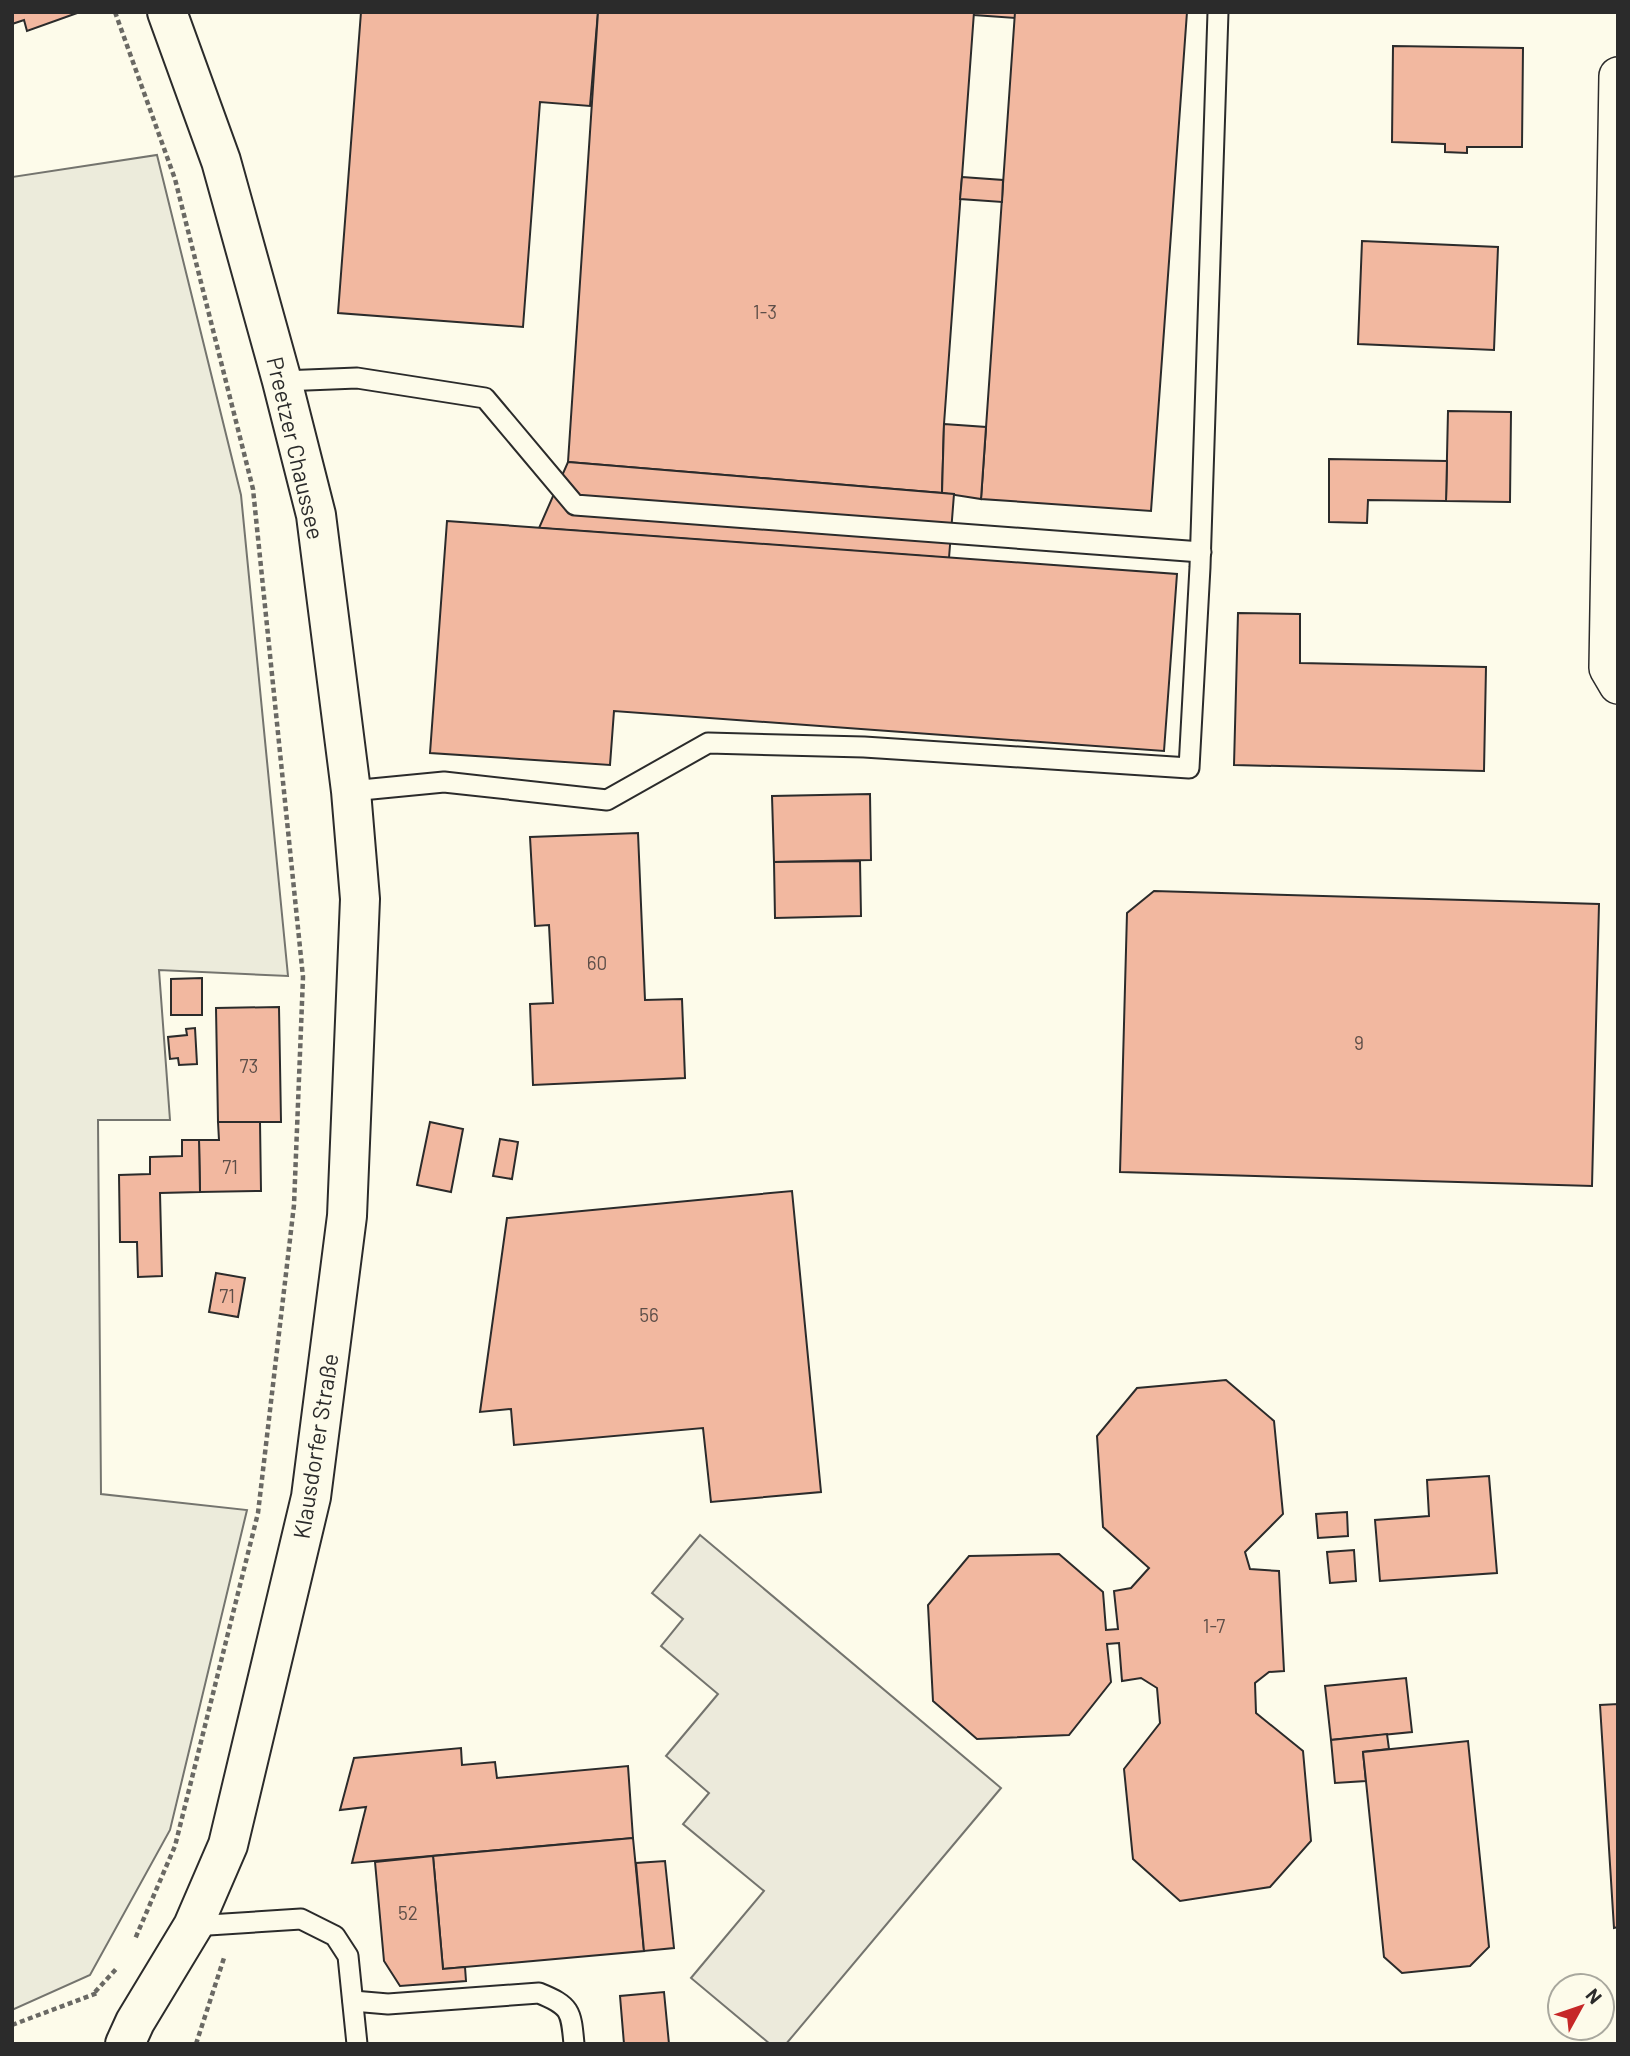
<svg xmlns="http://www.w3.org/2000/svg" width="1630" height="2056" font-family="Barlow,sans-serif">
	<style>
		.green { fill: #ecebdb; stroke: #74746e; stroke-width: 2 }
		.parking { fill: #eceadb; stroke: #74746e; stroke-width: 2 }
		.building { fill: #f2b8a0; stroke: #2b2b2b; stroke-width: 2 }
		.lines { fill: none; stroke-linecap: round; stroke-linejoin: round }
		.service-casing { stroke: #2b2b2b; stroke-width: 23 }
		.minor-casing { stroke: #2b2b2b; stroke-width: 40 }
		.tertiary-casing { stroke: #2b2b2b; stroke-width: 42 }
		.path { stroke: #6a6964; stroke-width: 4.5; stroke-dasharray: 5 3.5; stroke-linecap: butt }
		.service { stroke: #fdfbea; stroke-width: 19 }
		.minor { stroke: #fdfbea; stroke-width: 37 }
		.tertiary { stroke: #fdfbea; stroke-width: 38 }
		.labels { text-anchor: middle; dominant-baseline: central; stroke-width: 5; stroke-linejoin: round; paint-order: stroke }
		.number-label { font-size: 19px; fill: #5d4e48 }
		.street-label { font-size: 23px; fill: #2b2b2b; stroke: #fdfbea }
	</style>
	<rect width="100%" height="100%" fill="#fdfbea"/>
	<polygon class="green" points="157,155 241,495 288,976 159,970 170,1120 98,1120 101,1494 247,1510 170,1830 90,1975 12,2010 12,177"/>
	<polygon class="parking" points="700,1535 1001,1788 786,2044 770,2044 691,1978 764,1891 683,1824 709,1793 666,1756 718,1694 661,1646 683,1619 652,1593"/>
	<g class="building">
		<polygon points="12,12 80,12 27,31 24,20 12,24"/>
		<polygon points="361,12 598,12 590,106 540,102 523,327 338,313"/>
		<polygon points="598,12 974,12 944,424 942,493 568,462"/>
		<polygon points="974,12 1015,12 1015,18 974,15"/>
		<polygon points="1015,12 1187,12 1151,511 981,499"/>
		<polygon points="1393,46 1523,48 1522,147 1467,147 1467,153 1445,152 1445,144 1392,142"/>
		<polygon points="962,177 1003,180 1002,202 960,199"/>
		<polygon points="1362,241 1498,247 1494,350 1358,344"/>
		<polygon points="1448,411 1511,412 1510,502 1446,501"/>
		<polygon points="944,424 986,427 981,499 942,493"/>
		<polygon points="1329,459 1447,461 1446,501 1368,500 1367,523 1329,522"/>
		<polygon points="568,462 954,494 949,558 539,528"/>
		<polygon points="447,521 1177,574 1164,751 614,711 610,765 430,753"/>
		<polygon points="1238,613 1300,614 1300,663 1486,667 1484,771 1234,765"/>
		<polygon points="870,794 871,860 774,862 772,796"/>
		<polygon points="638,833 645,1000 682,999 685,1078 533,1085 530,1004 553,1003 549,925 535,926 530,837"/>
		<polygon points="860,861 861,916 775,918 774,862"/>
		<polygon points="1154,891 1599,904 1592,1186 1120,1172 1127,913"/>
		<polygon points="202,978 202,1015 171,1015 171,979"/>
		<polygon points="279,1007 281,1122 218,1122 216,1008"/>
		<polygon points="195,1028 197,1064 179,1065 178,1058 170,1059 168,1037 187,1035 186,1029"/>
		<polygon points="218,1122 260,1122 261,1191 200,1192 199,1140 219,1140"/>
		<polygon points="430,1122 463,1129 451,1192 417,1185"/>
		<polygon points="500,1139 518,1142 512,1179 493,1176"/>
		<polygon points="182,1140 199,1140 200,1192 160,1193 162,1276 138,1277 137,1242 120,1242 119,1175 150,1174 150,1157 182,1156"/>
		<polygon points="792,1191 821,1492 711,1502 703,1428 514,1445 511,1409 480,1412 507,1218"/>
		<polygon points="216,1273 245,1278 238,1317 209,1312"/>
		<polygon points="1226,1380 1274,1421 1283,1514 1245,1552 1250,1569 1279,1571 1284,1671 1269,1672 1255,1683 1256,1713 1303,1751 1311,1841 1270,1887 1180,1901 1133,1859 1124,1769 1160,1723 1157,1688 1141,1678 1122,1681 1119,1643 1107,1644 1111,1682 1069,1735 977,1739 933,1701 928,1605 969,1556 1059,1554 1103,1592 1106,1630 1118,1629 1114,1591 1131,1588 1149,1568 1103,1527 1097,1436 1137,1388"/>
		<polygon points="1489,1476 1497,1573 1380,1581 1375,1520 1429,1516 1427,1480"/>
		<polygon points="1347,1512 1348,1536 1318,1538 1316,1514"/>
		<polygon points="1354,1550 1356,1581 1330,1583 1327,1552"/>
		<polygon points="1406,1678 1412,1732 1331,1740 1325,1686"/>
		<polygon points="1618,1704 1618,1927 1614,1928 1600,1705"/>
		<polygon points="1387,1734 1389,1749 1363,1752 1366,1781 1335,1783 1331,1740"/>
		<polygon points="1468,1741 1489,1947 1470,1966 1402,1973 1384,1957 1363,1752"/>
		<polygon points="461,1748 462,1765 495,1762 497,1778 628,1766 633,1838 352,1863 366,1807 340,1810 354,1758"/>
		<polygon points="633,1838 644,1951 443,1969 433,1856"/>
		<polygon points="433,1856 443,1969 465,1967 466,1981 400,1986 384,1961 375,1862"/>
		<polygon points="665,1861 674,1948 644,1951 636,1863"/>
		<polygon points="664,1992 669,2044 624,2044 620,1996"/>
	</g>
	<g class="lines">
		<defs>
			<g id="service">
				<polyline points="282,381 357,378 485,398 575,505 1201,552"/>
				<polyline points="351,791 444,782 607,800 708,743 864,747 1189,768 1200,567 1218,12"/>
				<polyline points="193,1926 301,1919 335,1936 348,1956 357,2044"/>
				<path d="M353,2001L388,2004L539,1993C571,2006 571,2011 574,2044"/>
			</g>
			<polyline id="minor" points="1618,76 1608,668 1618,685"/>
			<polyline id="tertiary" points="125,2044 135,2022 193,1926 228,1845 311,1497 347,1216 360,899 351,791 316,515 282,381 221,161 167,12"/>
		</defs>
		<use href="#service" class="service-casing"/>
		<use href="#minor" class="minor-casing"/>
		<use href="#tertiary" class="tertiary-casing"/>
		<g class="path">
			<polyline points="115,12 175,179 253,489 303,977 294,1205 258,1513 175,1846 135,1939"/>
			<polyline points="95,1992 118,1967"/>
			<polyline points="12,2025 97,1993"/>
			<polyline points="196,2044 224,1958"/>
		</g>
		<use href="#service" class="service"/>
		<use href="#minor" class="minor"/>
		<use href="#tertiary" class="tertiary"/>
	</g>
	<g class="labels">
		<g class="number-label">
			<text x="765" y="311">1-3</text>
			<text x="597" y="962">60</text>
			<text x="1359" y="1042">9</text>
			<text x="249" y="1065">73</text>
			<text x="230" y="1166">71</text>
			<text x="227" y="1295">71</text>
			<text x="649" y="1314">56</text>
			<text x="1214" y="1625">1-7</text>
			<text x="408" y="1912">52</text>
		</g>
		<g class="street-label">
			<text transform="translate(296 448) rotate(77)">Preetzer Chaussee</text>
			<text transform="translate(315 1446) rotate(-81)">Klausdorfer Straße</text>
		</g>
	</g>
	<rect width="1630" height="2056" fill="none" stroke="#2b2b2b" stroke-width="28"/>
	<g transform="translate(1581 2007) rotate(50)"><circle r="33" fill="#fdfbea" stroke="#a9a89e" stroke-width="2"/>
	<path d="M0-5L12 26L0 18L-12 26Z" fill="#c62828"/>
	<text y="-10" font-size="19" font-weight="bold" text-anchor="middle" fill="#2b2b2b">N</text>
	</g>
</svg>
